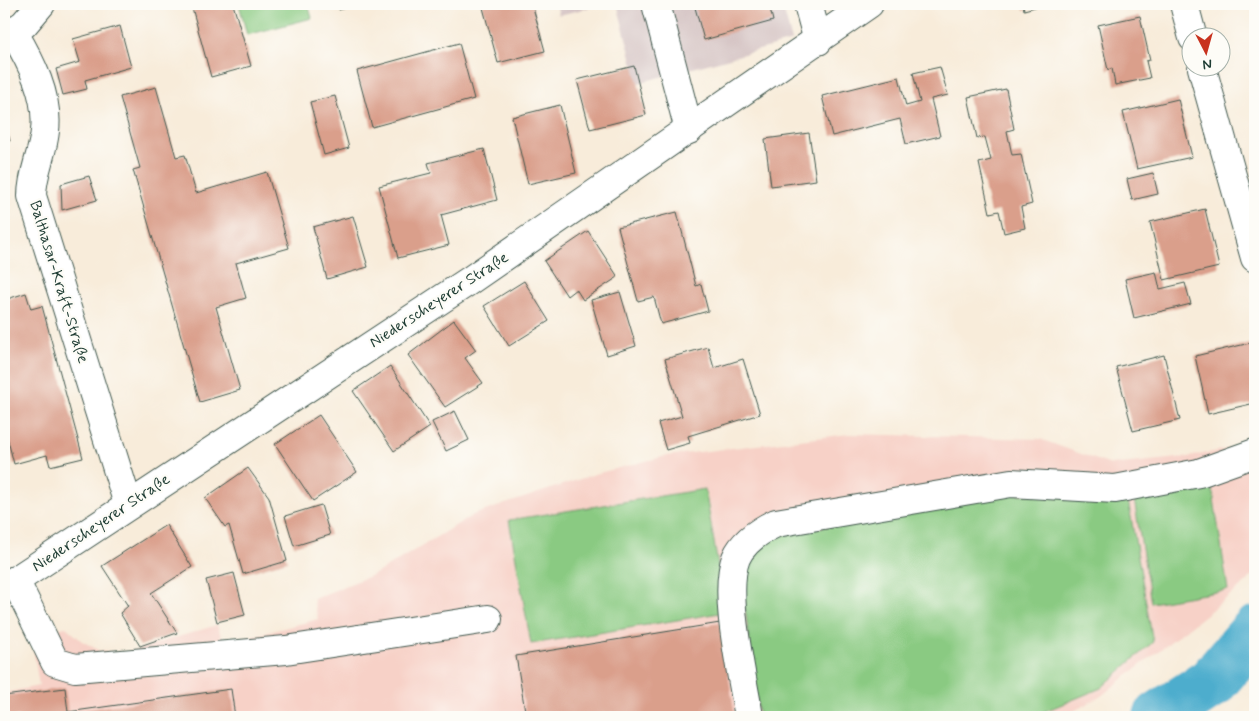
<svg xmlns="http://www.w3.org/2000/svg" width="1259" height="721" font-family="Mynerve,sans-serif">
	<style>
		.built { fill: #f7d1c7 }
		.industrial { fill: #d2bfc0 }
		.green { fill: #8aca82; stroke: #54845b }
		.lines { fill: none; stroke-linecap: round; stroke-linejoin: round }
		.river { stroke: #4eadcd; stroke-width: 52 }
		.building { fill: #da9f8b }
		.minor-casing { stroke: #40574d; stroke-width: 30 }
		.minor { stroke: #fff; stroke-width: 28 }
		.labels { text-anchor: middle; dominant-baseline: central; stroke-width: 4.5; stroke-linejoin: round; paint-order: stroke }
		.street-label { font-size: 16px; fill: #1f3d34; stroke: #fdfcf7 }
	</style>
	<rect width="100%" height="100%" fill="#fdfcf7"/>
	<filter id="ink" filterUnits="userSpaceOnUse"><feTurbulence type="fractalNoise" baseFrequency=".02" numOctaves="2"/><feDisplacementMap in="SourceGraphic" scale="10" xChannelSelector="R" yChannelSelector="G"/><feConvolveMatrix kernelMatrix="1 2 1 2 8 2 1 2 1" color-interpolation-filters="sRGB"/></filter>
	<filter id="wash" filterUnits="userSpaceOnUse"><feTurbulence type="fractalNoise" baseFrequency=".0096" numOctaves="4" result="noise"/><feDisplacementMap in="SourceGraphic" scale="20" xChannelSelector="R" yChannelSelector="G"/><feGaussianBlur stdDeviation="1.12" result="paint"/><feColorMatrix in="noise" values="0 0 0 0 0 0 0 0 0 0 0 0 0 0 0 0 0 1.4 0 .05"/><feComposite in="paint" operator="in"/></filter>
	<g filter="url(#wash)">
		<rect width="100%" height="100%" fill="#f8ecda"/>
		<polygon class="built" points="849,434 1040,439 1111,465 1188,457 1237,447 1255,466 1255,571 1247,582 1101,696 1063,717 4,717 4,693 39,686 31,634 66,627 82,641 100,651 126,653 217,625 224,644 318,619 313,599 377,573 473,515 595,474 666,456"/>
		<g class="industrial">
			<polygon points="556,4 604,4 559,15"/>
			<polygon points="617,4 782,4 792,41 638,83"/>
		</g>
		<g class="green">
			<polygon points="239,4 308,4 312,18 247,35"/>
			<polygon points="1212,486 1228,590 1151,603 1134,499"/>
			<polygon points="705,489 726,612 531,644 509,520"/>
			<polygon points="1004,494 1091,496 1094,503 1128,500 1153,642 1101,688 1031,717 759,717 741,576 756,546 786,534"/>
		</g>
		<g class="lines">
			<polyline class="river" points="1159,717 1211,683 1255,632"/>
		</g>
		<g id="blocks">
			<g class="building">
				<polygon points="191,4 233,4 251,66 211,77"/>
				<polygon points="338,4 358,4 339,10"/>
				<polygon points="482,4 532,4 545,51 498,63"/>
				<polygon points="694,4 769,4 773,21 704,40"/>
				<polygon points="1023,4 1046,4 1024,10"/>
				<polygon points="1140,16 1150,60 1146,61 1150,78 1115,85 1112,68 1108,70 1098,25"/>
				<polygon points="120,26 131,67 85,80 87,89 63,95 56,69 80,62 73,39"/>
				<polygon points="459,43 474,99 372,127 357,71"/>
				<polygon points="634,66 646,115 590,129 577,80"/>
				<polygon points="940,67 948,95 931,99 940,136 906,144 900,119 832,136 822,96 899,77 906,106 920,102 913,73"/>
				<polygon points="156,87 176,157 185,155 196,193 267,172 289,248 236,263 246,298 216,307 240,390 200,402 133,170 140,168 120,97"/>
				<polygon points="1006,89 1014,129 1007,131 1012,155 1021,154 1032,204 1021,207 1025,228 1004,233 999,211 990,213 979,163 991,160 985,137 977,138 968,97"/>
				<polygon points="335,96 349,148 324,155 310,102"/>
				<polygon points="1178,99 1192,157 1137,169 1123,112"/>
				<polygon points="560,105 576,173 528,184 512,117"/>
				<polygon points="4,119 10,141 4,142"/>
				<polygon points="809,133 816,180 771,186 765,139"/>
				<polygon points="484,149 497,200 441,215 449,245 398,258 379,186 431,173 428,163"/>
				<polygon points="1153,173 1158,194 1132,200 1127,179"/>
				<polygon points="89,176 97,200 62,210 61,184"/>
				<polygon points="1205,209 1219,267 1164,280 1150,222"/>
				<polygon points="677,212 696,286 701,284 708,311 661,324 654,297 638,301 618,227"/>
				<polygon points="353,216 368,267 327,279 313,227"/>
				<polygon points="588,231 618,277 583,300 576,289 567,296 544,261"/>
				<polygon points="1156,272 1160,289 1185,283 1191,304 1134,318 1125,279"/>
				<polygon points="524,281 549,321 509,346 484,306"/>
				<polygon points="620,292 636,346 607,355 591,300"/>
				<polygon points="26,293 31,309 42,306 83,458 50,466 47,455 14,464 4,425 4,384 8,383 4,368 4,300"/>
				<polygon points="454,320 476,350 465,358 483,383 445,407 408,355"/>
				<polygon points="1250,343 1255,366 1255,403 1208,414 1195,356"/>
				<polygon points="708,347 714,368 743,359 760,414 688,436 690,443 666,450 658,423 682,416 665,359"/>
				<polygon points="1164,355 1180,420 1133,431 1116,367"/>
				<polygon points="390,366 430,427 394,451 353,391"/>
				<polygon points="455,411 469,440 446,451 432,422"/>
				<polygon points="319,415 357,472 313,501 275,444"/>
				<polygon points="248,468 269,497 287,561 243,574 229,525 225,527 205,498"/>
				<polygon points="321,505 330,535 294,546 285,516"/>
				<polygon points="166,525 192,567 151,593 177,633 140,646 120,613 128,606 102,566"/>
				<polygon points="234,573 245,615 217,622 206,580"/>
				<polygon points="720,623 735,717 526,717 516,656"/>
				<polygon points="65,688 68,712 231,689 235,717 4,717 4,696"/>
			</g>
		</g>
	</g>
	<g filter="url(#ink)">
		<use href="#blocks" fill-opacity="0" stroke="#40574d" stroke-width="1"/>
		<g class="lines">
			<defs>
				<g id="minor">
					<polyline points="656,4 689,130"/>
					<polyline points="808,4 818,41"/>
					<polyline points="1184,4 1193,38"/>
					<path d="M14,33C31,62 49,96 45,131C43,153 32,173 32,196L128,504"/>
					<polyline points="4,38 24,24 41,4"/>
					<polyline points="1202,68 1255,258"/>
					<polyline points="15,580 55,662 75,668 286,650 488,619"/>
					<polyline points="4,588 469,281 869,4"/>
					<path d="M749,717C743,678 722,593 736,558C743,542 761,530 776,523L1011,483L1115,489L1199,473L1255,453"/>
				</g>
			</defs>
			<use href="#minor" class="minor-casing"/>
			<use href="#minor" class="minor"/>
		</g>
	</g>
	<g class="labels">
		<g class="street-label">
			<text transform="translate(59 282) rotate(73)">Balthasar-Kraft-Straße</text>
			<text transform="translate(439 300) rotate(-33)">Niederscheyerer Straße</text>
			<text transform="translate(101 523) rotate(-34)">Niederscheyerer Straße</text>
		</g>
	</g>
	<rect width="1259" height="721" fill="none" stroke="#fdfcf7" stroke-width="20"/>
	<g transform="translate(1206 52) rotate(174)"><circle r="24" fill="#fdfcf7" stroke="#a4b0a9"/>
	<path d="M0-4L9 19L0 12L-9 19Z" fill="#c8321e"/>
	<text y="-8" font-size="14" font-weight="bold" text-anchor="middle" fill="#1f3d34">N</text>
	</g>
</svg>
